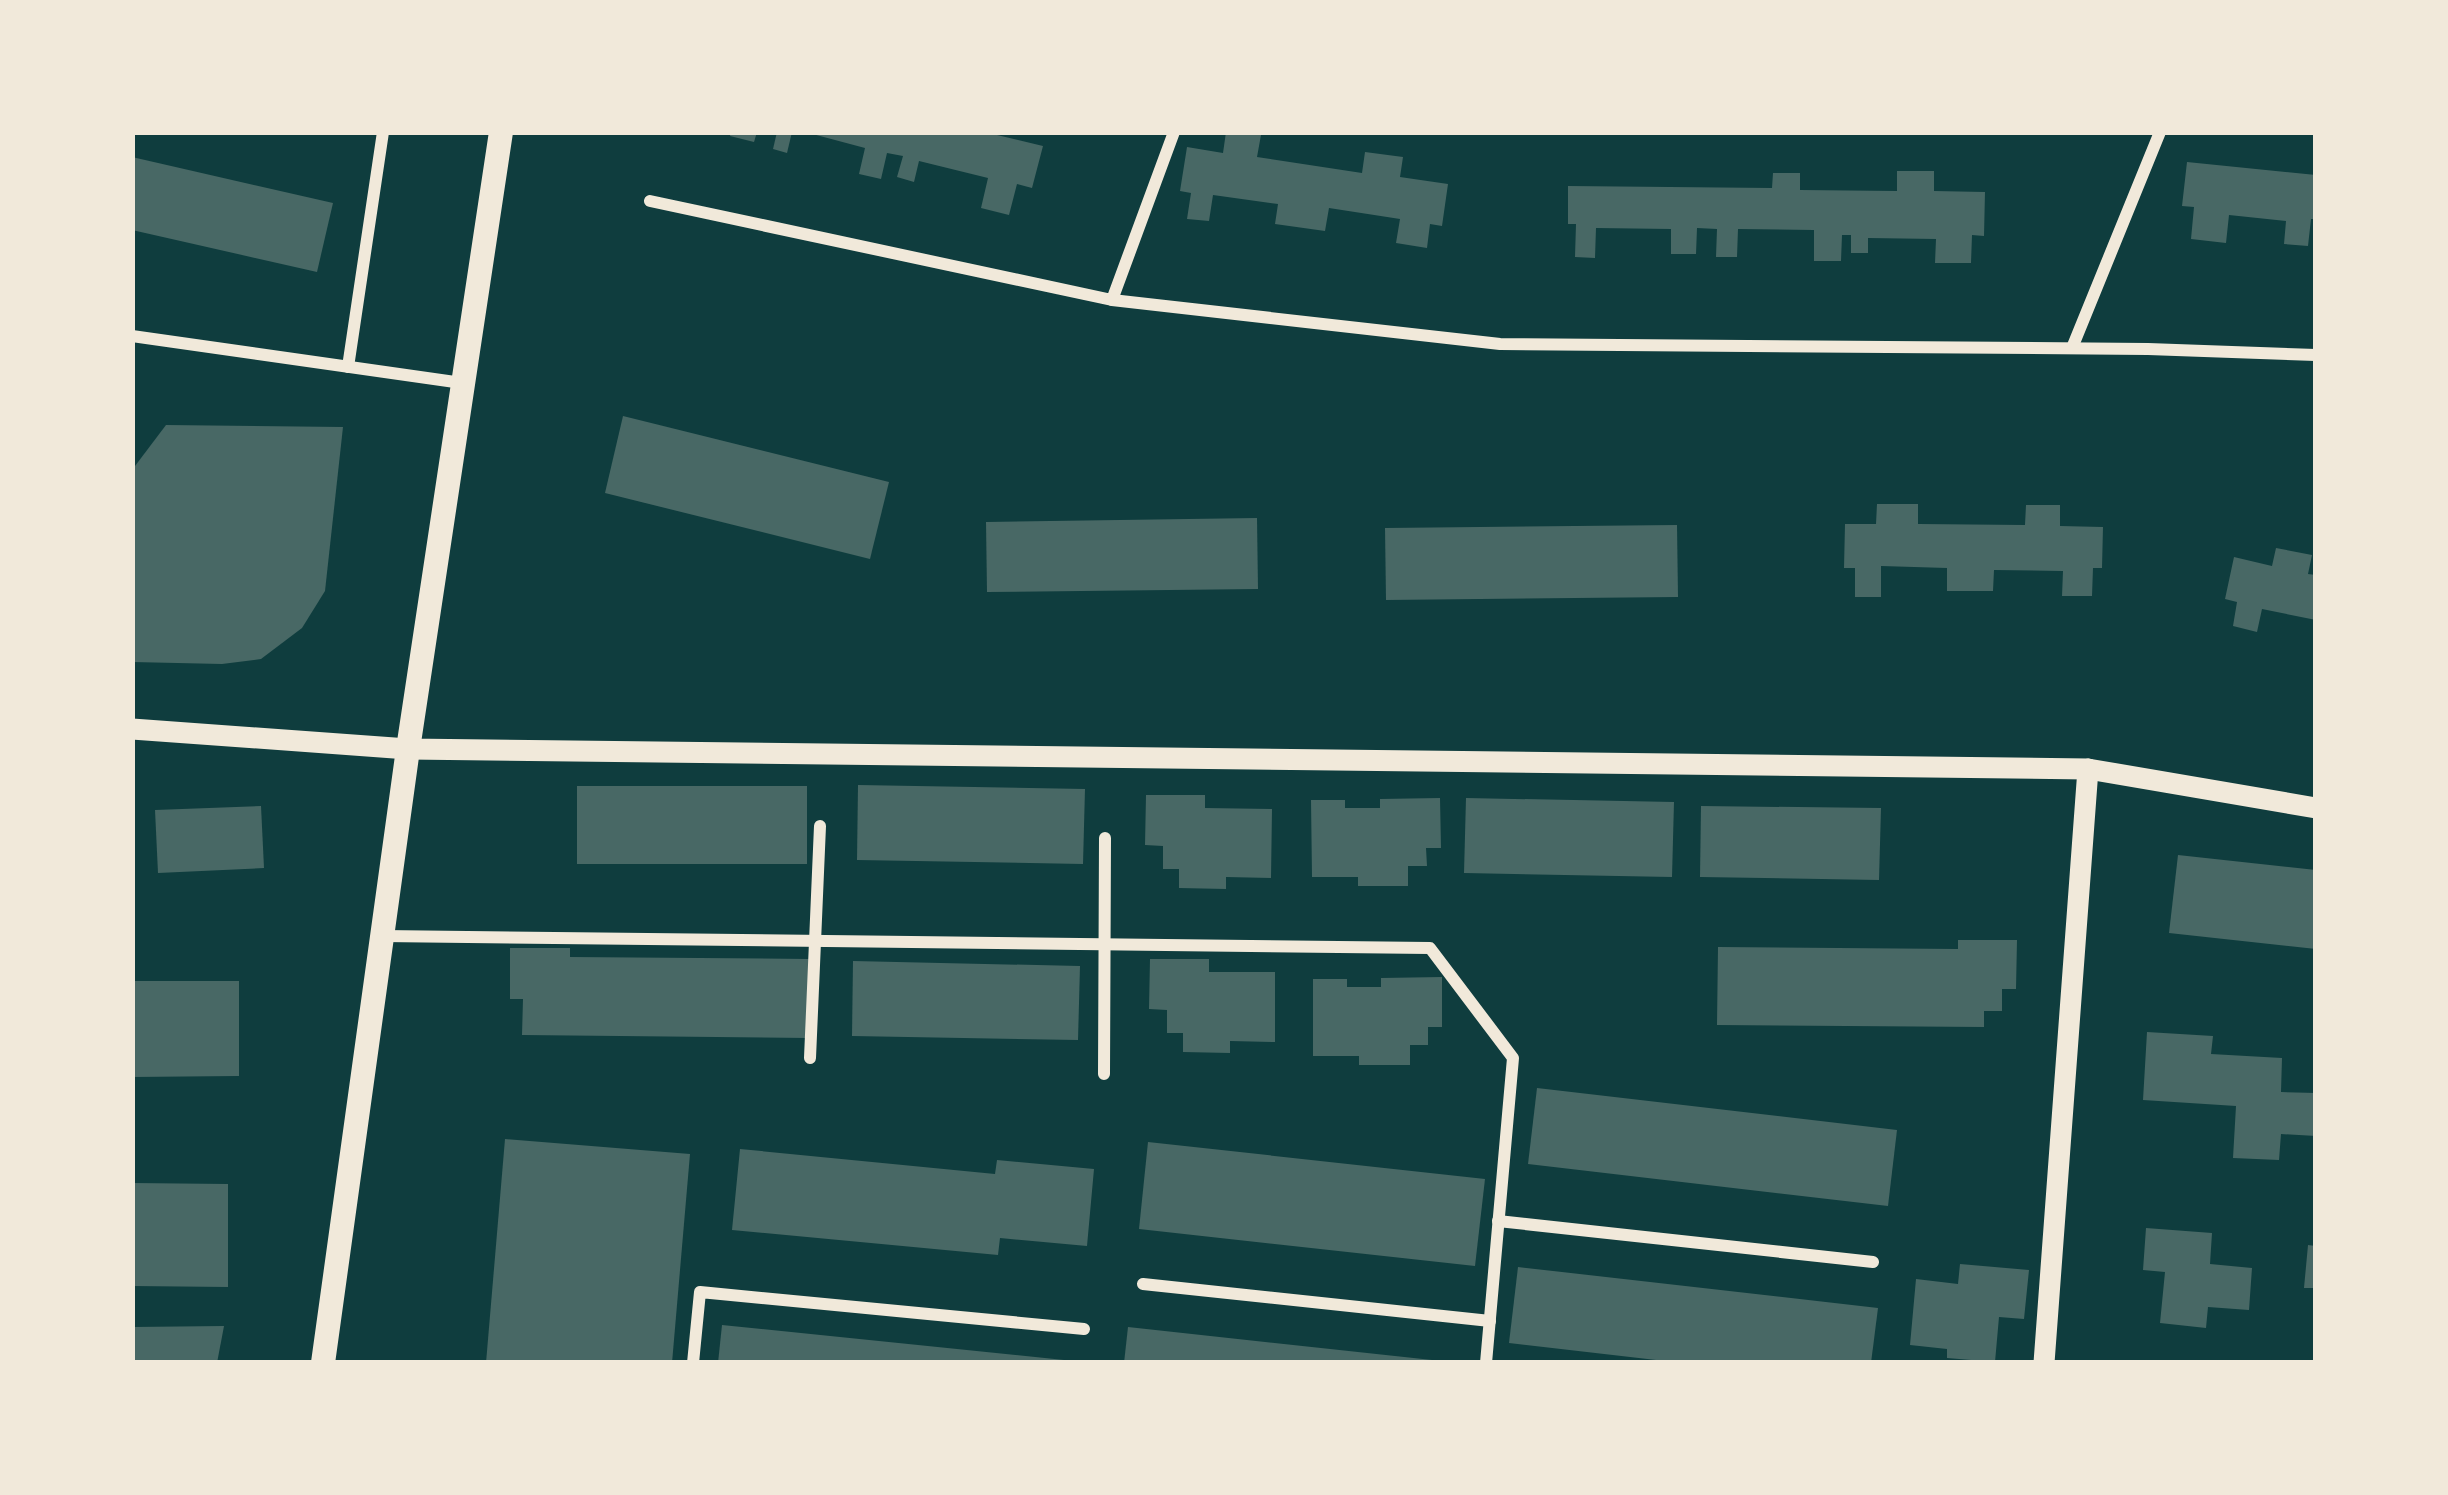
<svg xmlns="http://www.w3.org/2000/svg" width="2448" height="1495" font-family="Manrope,sans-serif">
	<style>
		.building { fill: #486865 }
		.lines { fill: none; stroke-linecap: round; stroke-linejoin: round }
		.minor { stroke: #f1e9da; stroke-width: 12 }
		.tertiary { stroke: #f1e9da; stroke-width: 21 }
		.secondary { stroke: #f1e9da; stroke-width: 24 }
	</style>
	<rect width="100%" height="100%" fill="#0f3d3e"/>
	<g class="building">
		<polygon points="731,132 757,132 754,142 730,136"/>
		<polygon points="777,132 792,132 787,153 773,149"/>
		<polygon points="805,132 998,132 997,135 1043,146 1032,188 1017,184 1009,215 981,208 988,178 919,161 914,182 897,177 903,156 887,153 881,179 859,174 865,148"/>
		<polygon points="1226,132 1261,135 1257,157 1362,173 1365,152 1403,157 1400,177 1448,184 1442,226 1430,224 1427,248 1396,243 1400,219 1329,208 1325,231 1275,224 1278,204 1213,195 1209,221 1187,219 1191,193 1180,191 1187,147 1223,153"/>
		<polygon points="132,157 333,203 317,272 132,230"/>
		<polygon points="2187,162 2316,175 2316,219 2311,219 2308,246 2284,244 2286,221 2229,215 2226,243 2191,239 2194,207 2182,206"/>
		<polygon points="1897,171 1934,171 1934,191 1985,192 1984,236 1972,235 1971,263 1935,263 1936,239 1868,238 1868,253 1851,253 1851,235 1842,235 1841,261 1814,261 1814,230 1738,229 1737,257 1716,257 1717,229 1697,228 1696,254 1671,254 1671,229 1596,228 1595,258 1575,257 1576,224 1568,224 1568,186 1772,188 1773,173 1800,173 1800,190 1897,191"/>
		<polygon points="623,416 889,482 870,559 605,493"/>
		<polygon points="166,425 343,427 325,591 302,628 261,659 222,664 132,662 132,470"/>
		<polygon points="1877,504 1918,504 1918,524 2025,525 2026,505 2060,505 2060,526 2103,527 2102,568 2093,568 2092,596 2062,596 2063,571 1994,570 1993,591 1947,591 1947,568 1881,566 1881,597 1855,597 1855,568 1844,568 1845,524 1876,524"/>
		<polygon points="1257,518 1258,589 987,592 986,522"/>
		<polygon points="1677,525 1678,597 1386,600 1385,528"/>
		<polygon points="2276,548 2312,555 2308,574 2316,575 2316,620 2262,609 2257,632 2233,626 2237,602 2225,599 2234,557 2272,566"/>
		<polygon points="858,785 1085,789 1083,864 857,860"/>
		<rect x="577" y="786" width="230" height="78"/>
		<polygon points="1146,795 1205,795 1205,808 1272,809 1271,878 1226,877 1226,889 1179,888 1179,869 1163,869 1163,846 1145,845"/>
		<polygon points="1440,798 1441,848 1426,848 1427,866 1408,866 1408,886 1358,886 1358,877 1312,877 1311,800 1345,800 1345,808 1380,808 1380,799"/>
		<polygon points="1466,798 1674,802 1672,877 1464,873"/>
		<polygon points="261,806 264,868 158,873 155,810"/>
		<polygon points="1701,806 1881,808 1879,880 1700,877"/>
		<polygon points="2178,855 2316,870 2316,949 2169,933"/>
		<polygon points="1958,940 2017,940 2016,989 2002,989 2002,1011 1984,1011 1984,1027 1717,1025 1718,947 1958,949"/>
		<polygon points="510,948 570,948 570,957 809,959 808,1038 522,1035 523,999 510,999"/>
		<polygon points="1150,959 1209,959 1209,972 1275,972 1275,1042 1230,1041 1230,1053 1183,1052 1183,1033 1167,1033 1167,1010 1149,1009"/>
		<polygon points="853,961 1080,966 1078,1040 852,1036"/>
		<polygon points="1442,977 1442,1027 1428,1027 1428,1045 1410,1045 1410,1065 1359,1065 1359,1056 1313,1056 1313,979 1347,979 1347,987 1381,987 1381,978"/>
		<polygon points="132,981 239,981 239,1076 132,1077"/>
		<polygon points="2147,1032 2213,1036 2211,1054 2282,1058 2281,1092 2316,1093 2316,1136 2281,1134 2279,1160 2233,1158 2236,1106 2143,1100"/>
		<polygon points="1537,1088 1897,1130 1888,1206 1528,1164"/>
		<polygon points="505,1139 690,1154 672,1363 486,1363"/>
		<polygon points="1148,1142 1485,1179 1475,1266 1139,1229"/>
		<polygon points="740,1149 995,1174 997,1160 1094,1169 1087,1246 1000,1238 998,1255 732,1230"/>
		<polygon points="132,1183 228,1184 228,1287 132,1286"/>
		<polygon points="2146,1228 2212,1233 2210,1264 2252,1268 2249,1310 2208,1307 2206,1328 2160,1323 2165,1272 2143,1270"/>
		<polygon points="2308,1245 2316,1246 2316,1288 2304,1288"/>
		<polygon points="1960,1264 2029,1270 2024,1319 1999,1317 1995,1362 1947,1358 1947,1349 1910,1345 1916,1279 1958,1284"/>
		<polygon points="1518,1267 1878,1308 1871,1363 1682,1363 1509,1343"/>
		<polygon points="722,1325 1064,1360 1064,1363 718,1363"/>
		<polygon points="224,1326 217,1363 132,1363 132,1327"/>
		<polygon points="1128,1327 1432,1360 1432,1363 1124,1363"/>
	</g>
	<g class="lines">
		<g class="minor">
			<polyline points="650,201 1112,300 1174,132"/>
			<polyline points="1112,300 1500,344 2148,349 2316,355"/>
			<polyline points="132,336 462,383"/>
			<polyline points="2072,348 2160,132"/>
			<polyline points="348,367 383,132"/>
			<polyline points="382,936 1430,948 1513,1058 1486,1363"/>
			<polyline points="810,1058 820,826"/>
			<polyline points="1104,1074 1105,838"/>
			<polyline points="1498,1221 1873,1262"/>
			<polyline points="1143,1284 1490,1321"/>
			<polyline points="693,1363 700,1292 1084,1329"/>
		</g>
		<g class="tertiary">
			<polyline points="132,729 408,749 2088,769 2316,808"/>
			<polyline points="2044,1363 2088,769"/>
		</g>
		<polyline class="secondary" points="323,1363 408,749 501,132"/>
	</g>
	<rect width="2448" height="1495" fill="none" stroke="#f1e9da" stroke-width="270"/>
</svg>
